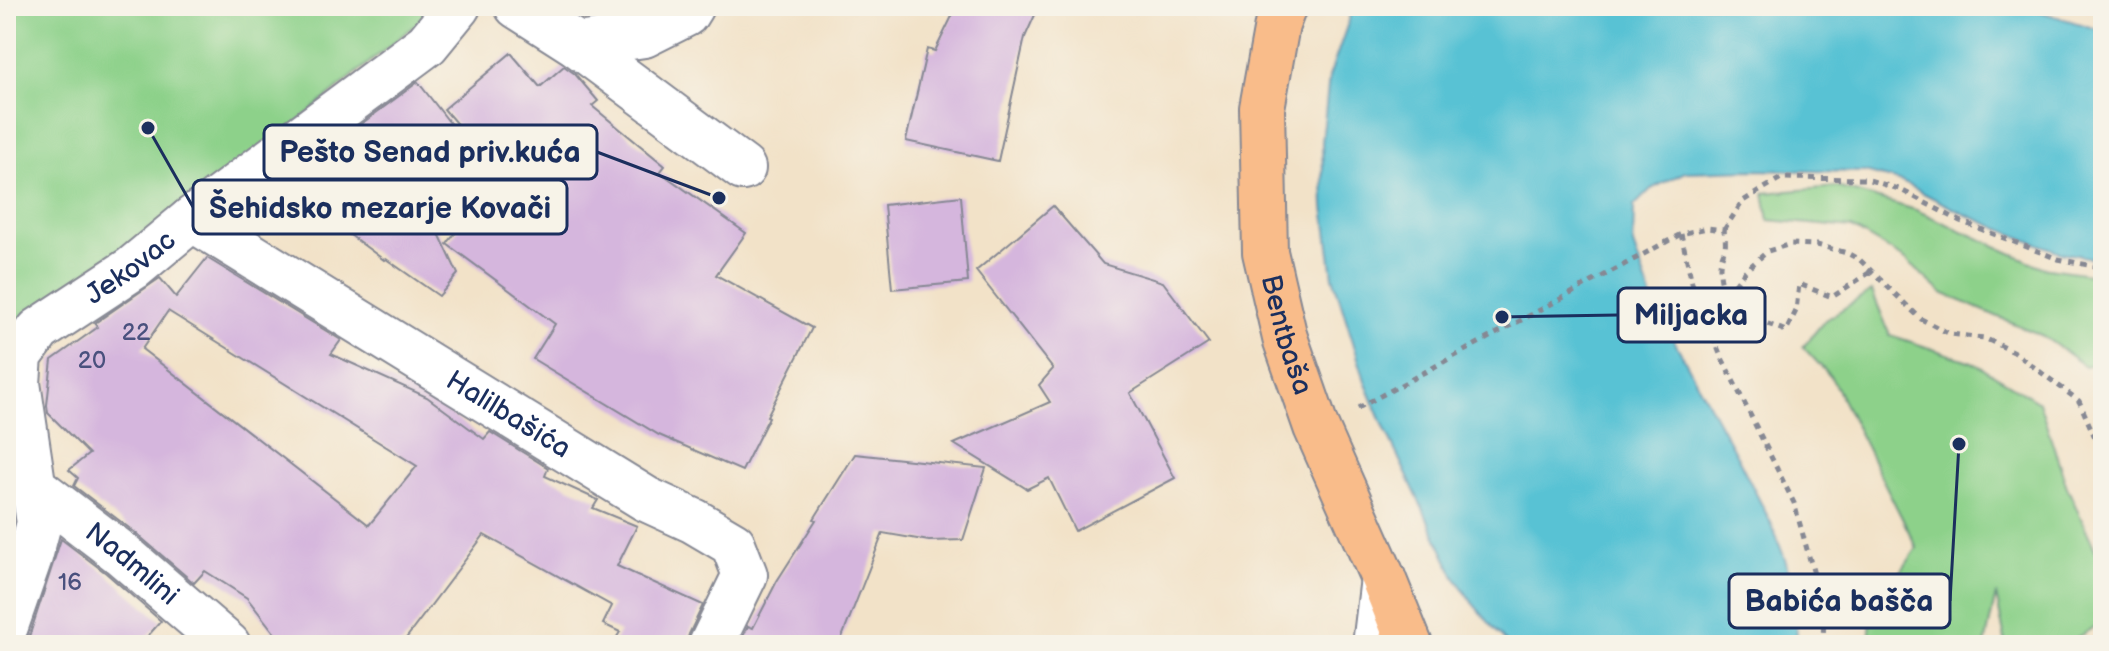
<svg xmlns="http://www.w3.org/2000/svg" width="2109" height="651" font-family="'Balsamiq Sans',sans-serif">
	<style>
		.green { fill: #8dd18a; stroke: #548074; stroke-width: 2 }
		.water { fill: #58c2d4; stroke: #3a7899; stroke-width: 2 }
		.building { fill: #d5b6dd; fill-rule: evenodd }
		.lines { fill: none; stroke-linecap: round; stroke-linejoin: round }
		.minor-casing { stroke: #868893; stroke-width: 48 }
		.major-casing { stroke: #868893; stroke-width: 48 }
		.path { stroke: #868893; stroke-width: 5; stroke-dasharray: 6 6; stroke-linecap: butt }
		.minor { stroke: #fff; stroke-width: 44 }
		.major { stroke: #f9bc8a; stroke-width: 44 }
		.labels { text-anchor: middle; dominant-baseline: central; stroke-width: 6; stroke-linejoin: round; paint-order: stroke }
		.number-label { font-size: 24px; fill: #4a517e }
		.street-label { font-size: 28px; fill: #1b2f5e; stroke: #f7f3e8 }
		.leader { fill: none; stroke: #1b2f5e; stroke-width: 3 }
		.callout-dot { fill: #1b2f5e; stroke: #f7f3e8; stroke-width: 3 }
		.callout { fill: #f7f3e8; stroke: #1b2f5e; stroke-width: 3 }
		.callout-label { font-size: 30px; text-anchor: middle; font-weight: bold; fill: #1b2f5e }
	</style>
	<rect width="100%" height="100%" fill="#f7f3e8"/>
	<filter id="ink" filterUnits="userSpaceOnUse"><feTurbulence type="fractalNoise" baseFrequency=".0125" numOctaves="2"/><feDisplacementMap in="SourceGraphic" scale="16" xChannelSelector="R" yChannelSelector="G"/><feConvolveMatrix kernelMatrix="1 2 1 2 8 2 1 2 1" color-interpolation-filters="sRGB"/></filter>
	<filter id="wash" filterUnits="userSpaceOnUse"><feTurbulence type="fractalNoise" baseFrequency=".006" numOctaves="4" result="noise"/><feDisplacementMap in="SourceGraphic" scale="32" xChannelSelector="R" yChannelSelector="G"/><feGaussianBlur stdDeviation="1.8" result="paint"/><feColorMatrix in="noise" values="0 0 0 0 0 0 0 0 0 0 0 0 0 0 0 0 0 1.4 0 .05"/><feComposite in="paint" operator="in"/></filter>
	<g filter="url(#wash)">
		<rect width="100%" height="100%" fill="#f2e2c8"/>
		<g class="green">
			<polygon points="6,6 438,6 143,249 6,354"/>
			<polygon points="562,6 646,6 634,12 583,18"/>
			<polygon points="1837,187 1916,210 2042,267 2103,276 2103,362 2085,366 2043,336 1942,293 1906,260 1852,228 1769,220 1764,193"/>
			<polygon points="1872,291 1890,335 1972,362 2039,402 2067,487 2103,567 2103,622 2064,645 2006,645 1996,594 1985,645 1869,645 1871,616 1917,548 1831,377 1803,347 1825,320"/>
			<polygon points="6,446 21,499 6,569"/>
		</g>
		<polygon class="water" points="1354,6 2022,6 2103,31 2103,260 2060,252 2027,240 1962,213 1902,182 1865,172 1751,170 1685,172 1651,189 1634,206 1633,245 1653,302 1737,456 1772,525 1786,562 1793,597 1798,645 1508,645 1474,605 1455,577 1385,429 1366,384 1333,277 1324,207 1322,143 1329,77"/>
		<g id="blocks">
			<g class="building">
				<polygon points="957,6 1039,6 1025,37 998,161 906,141 927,49 935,51"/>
				<polygon points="511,53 540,87 564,66 575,74 598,101 592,106 665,166 660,172 746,233 716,275 812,328 767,416 769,417 742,471 659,435 533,359 555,324 447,244 500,175 444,109"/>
				<polygon points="418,82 453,127 406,163 458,274 439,296 386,259 384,260 323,215 315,224 279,190 292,175"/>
				<polygon points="961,196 968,282 892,289 884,205"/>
				<polygon points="1053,206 1103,264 1163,282 1209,343 1130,393 1175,478 1075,531 1049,478 1027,489 954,444 1050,402 1039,385 1053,369 976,271"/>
				<path d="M207,258L341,340L331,354L427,397L484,439L490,432L548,468L545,476L598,500L593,508L637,526L617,566L703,605L689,634L686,645H612L620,632L603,624L612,606L484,535L401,645H284L247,598L205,571L194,583L137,534L74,486L78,478L69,470L89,454L48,413L47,405L52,360L98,327L95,323L160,278L176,297ZM168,311L417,466L369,525L142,349Z"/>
				<polygon points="855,454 986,468 963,540 929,541 883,533 839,645 739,645 748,626 753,628 777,581 816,520 814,519"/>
				<polygon points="61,539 106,573 161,621 140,645 22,645 30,634"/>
			</g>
		</g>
	</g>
	<g filter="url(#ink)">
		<use href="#blocks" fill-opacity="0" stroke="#868893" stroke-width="2"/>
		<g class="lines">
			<defs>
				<g id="minor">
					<polyline points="517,6 578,45 743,168"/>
					<polyline points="578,45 644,35 686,14 691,6"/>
					<path id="s1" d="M192,219L646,499L694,521L733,544L745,575L711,645"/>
					<path id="s2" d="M33,486L122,554L228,645"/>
					<path id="s3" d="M6,626L30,557L39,523L18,383L20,356L39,330L133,268L192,219L427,44L458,6"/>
					<polyline points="1375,645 1383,578"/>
				</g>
				<g id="major">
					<path id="s4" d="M1284,6L1277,25L1262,108L1265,252L1285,338L1316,427L1383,578L1410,645"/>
				</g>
			</defs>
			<use href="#minor" class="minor-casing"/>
			<use href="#major" class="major-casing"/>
			<g class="path">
				<polyline points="1724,230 1743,201 1781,178 1866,179 1899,189 1960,221 2058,259 2103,268"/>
				<polyline points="1681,234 1693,287 1720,354 1794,503 1824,610 1823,645"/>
				<polyline points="1727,294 1745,271 1768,251 1791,244 1817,245 1847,253 1860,260 1921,319 1950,334 1984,338 2014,352 2079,401 2097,442 2103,482"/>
				<path d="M1358,408L1681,234L1707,228L1724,230C1725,236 1726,242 1725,248C1723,254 1720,260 1720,266C1718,306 1755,319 1786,331L1796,311L1799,284L1832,297L1872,271"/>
			</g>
			<use href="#minor" class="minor"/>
			<use href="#major" class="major"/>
		</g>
	</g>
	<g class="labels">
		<g class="number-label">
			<text x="136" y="332">22</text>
			<text x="92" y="360">20</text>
			<text x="70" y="582">16</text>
		</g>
		<g class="street-label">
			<text stroke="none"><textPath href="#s3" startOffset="420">Jekovac</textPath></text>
			<text stroke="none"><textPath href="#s4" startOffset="334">Bentbaša</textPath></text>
			<text stroke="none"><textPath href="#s1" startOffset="372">Halilbašića</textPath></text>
			<text stroke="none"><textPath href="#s2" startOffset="126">Nadmlini</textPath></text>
		</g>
	</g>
	<path class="leader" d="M719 198L597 152M148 128L193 207M1502 317L1618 315M1959 444L1950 601"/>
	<g class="callout-dot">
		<circle cx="719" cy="198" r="8"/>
		<circle cx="148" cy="128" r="8"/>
		<circle cx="1502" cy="317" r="8"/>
		<circle cx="1959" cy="444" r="8"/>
	</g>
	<g class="callout">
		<rect x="264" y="125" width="333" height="54" rx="8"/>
		<rect x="193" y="180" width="374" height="54" rx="8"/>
		<rect x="1618" y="288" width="147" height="54" rx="8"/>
		<rect x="1729" y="574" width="221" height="54" rx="8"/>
	</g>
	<g class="callout-label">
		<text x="430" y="162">Pešto Senad priv.kuća</text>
		<text x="380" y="218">Šehidsko mezarje Kovači</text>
		<text x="1691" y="325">Miljacka</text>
		<text x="1839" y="611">Babića bašča</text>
	</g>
	<rect width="2109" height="651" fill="none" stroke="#f7f3e8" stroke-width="32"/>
</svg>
